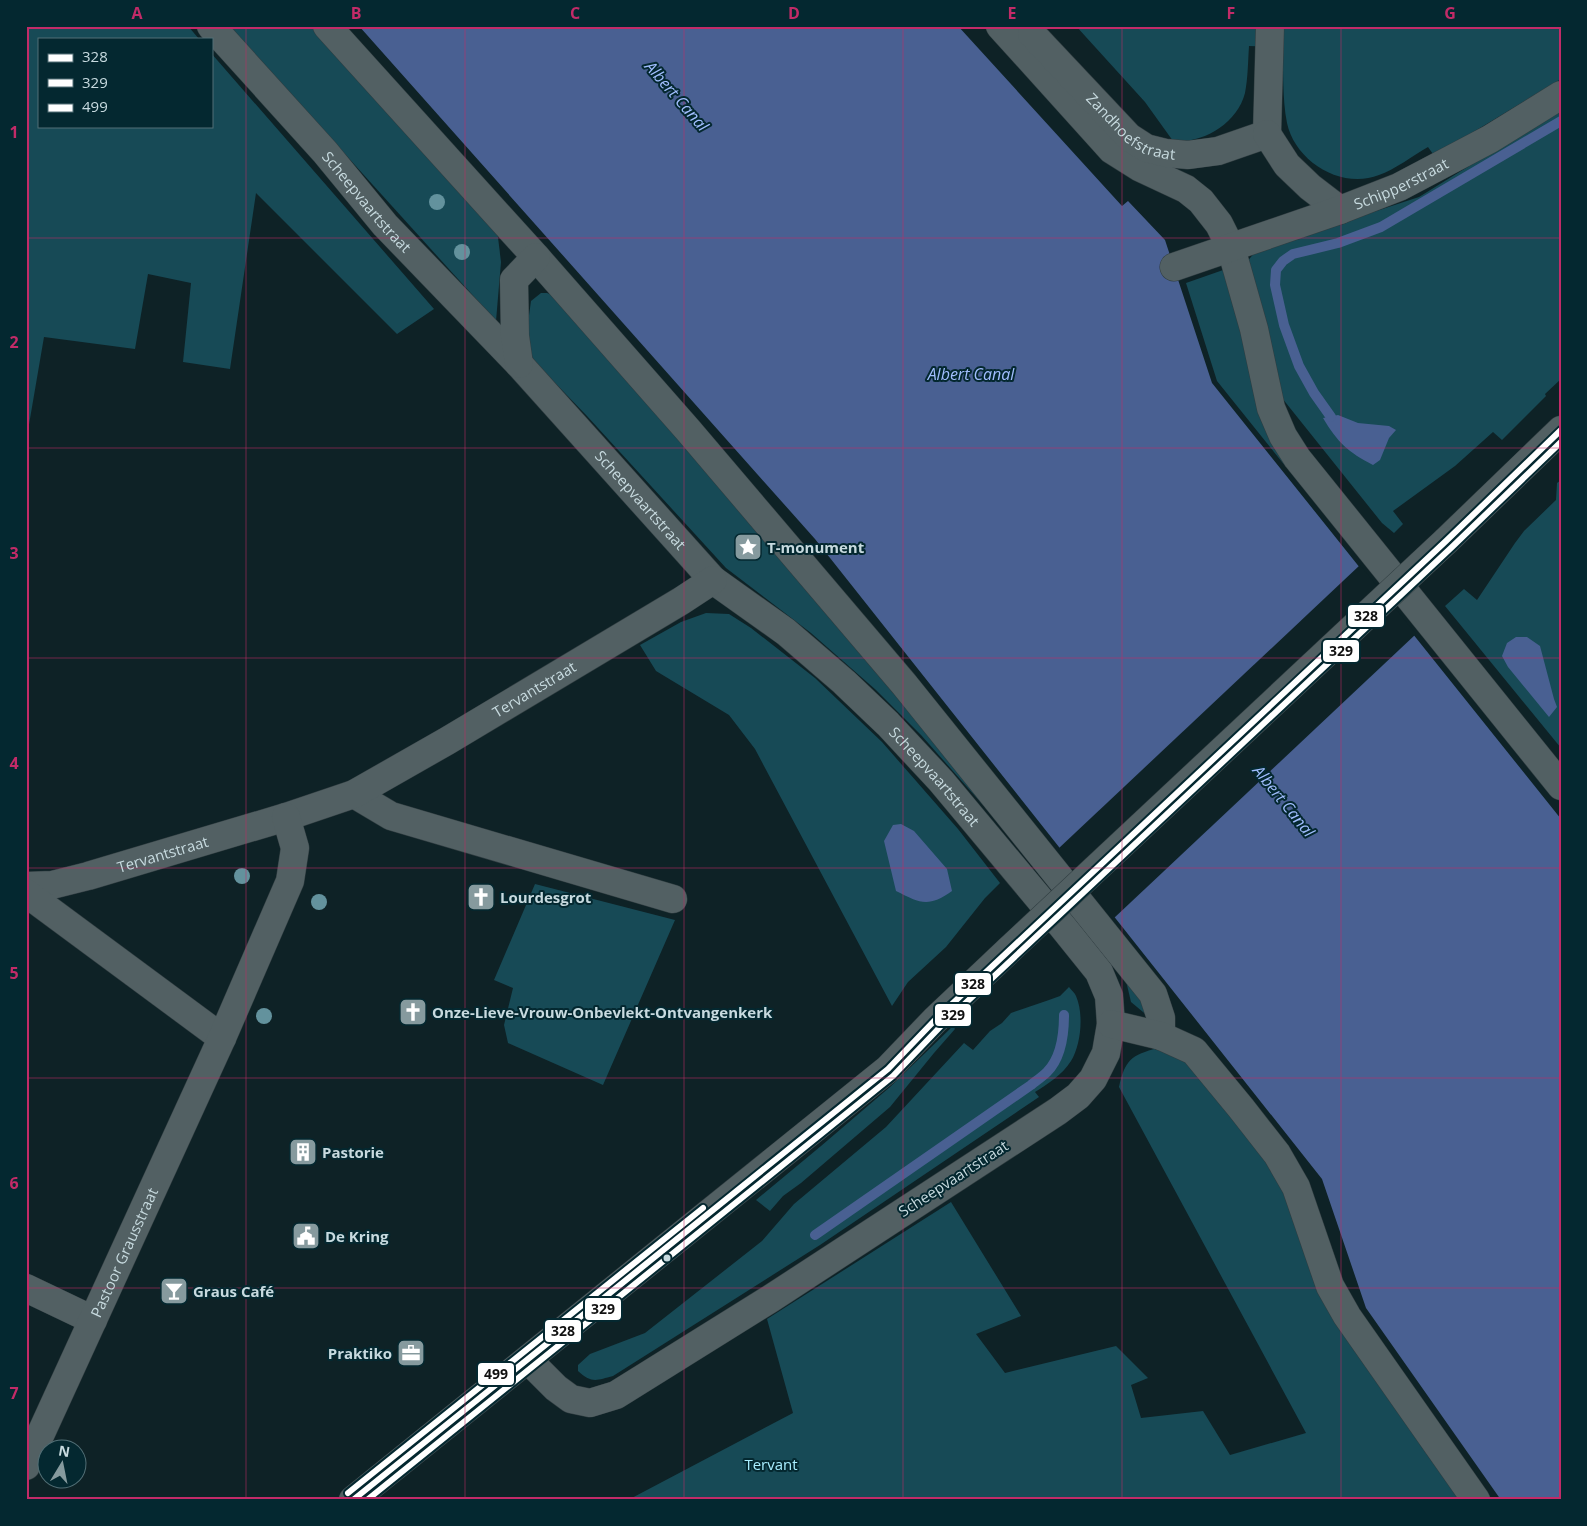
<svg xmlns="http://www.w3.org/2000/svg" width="1587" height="1526" font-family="'Open Sans',sans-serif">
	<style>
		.green { fill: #174a56 }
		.water { fill: #496092 }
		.pier { fill: #0e2226 }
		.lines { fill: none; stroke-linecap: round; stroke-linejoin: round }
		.stream { stroke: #496092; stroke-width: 10 }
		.minor-casing { stroke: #303d41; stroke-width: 29 }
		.minor { stroke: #526063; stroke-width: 28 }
		.minor-bridge-casing { stroke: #303d41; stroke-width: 29; stroke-linecap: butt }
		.minor-bridge { stroke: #526063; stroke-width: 28 }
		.bus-1-casing { stroke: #042830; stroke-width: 10 }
		.bus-2-casing { stroke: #042830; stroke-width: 10 }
		.bus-3-casing { stroke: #042830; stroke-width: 10 }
		.bus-1 { stroke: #fff; stroke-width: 6 }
		.bus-2 { stroke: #fff; stroke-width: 6 }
		.bus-3 { stroke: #fff; stroke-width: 6 }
		.tree { fill: #63929d }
		.grid { fill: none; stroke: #c22b68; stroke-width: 1; stroke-opacity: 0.55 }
		.bus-dot { fill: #c7dadf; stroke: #042830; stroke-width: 2 }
		.labels { text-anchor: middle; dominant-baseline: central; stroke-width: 4; stroke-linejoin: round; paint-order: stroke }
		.street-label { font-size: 15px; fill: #c7dadf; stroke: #042830 }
		.poi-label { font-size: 15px; font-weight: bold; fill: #c7dadf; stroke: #042830; text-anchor: start }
		.park-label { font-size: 15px; fill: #a8edfe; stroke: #042830 }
		.water-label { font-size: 16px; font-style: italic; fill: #a1befe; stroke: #042830 }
		.line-badge { stroke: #042830; stroke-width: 2 }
		.pale-badge-label { font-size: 14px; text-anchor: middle; font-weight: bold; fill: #111 }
		.neatline { fill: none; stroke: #c22b68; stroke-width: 2 }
		.grid-label { font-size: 16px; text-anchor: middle; font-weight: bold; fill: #c22b68 }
	</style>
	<rect width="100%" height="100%" fill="#0e2226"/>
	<g class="green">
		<polygon points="26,26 188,26 199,39 39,39 39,126 211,126 211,53 434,309 397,334 256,193 230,369 183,362 191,283 148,274 135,349 44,337 26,442"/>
		<polygon points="229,26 318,26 497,229 501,262 496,321"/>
		<path d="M1076,26H1561V79L1447,148L1433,154L1428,147C1414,155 1394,170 1379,175C1341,190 1295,161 1287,123C1282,98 1284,72 1282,47L1249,46C1248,61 1248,78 1245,93C1237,124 1202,144 1173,141L1145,102Z"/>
		<polygon points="1561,109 1561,379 1545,394 1546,396 1502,440 1493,432 1455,466 1393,511 1403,524 1394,533 1382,523 1278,393 1246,263 1255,252 1266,247 1419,197"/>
		<polygon points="1226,269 1252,371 1364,561 1282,462 1217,381 1186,283"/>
		<polygon points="541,293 547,293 555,296 830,606 1029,857 921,735 876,690 811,633 726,568 587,416 530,357 526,337 531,301"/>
		<polygon points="1561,480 1561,748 1445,606 1464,589 1477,600 1515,543 1524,531 1556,500 1557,483"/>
		<polygon points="706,613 729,614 751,628 815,678 882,742 958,829 1000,883 985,898 946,947 908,982 892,1006 755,749 729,715 656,671 640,645 681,622"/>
		<polygon points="535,884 675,920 603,1085 508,1043 504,1025 513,988 494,980"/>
		<polygon points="1123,968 1133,978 1149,1017 1131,1002"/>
		<path d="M1069,987C1071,990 1075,993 1076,996C1084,1014 1081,1045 1071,1061C1062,1075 1048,1084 1035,1092L1039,1097L820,1245L613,1376C597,1380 592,1384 578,1371V1365L590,1354L645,1333L762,1241L794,1204L886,1127L964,1043L973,1050L990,1031L1002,1023L1011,1013L1049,1000L1060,996Z"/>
		<polygon points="953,1026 955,1029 934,1053 890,1107 801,1183 783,1196 770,1211 756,1200 821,1146 890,1087"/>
		<path d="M1158,1048L1185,1058L1265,1155L1464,1500H628L793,1413L767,1319L951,1202L1021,1316L976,1334L1005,1373L1116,1346L1148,1378L1131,1385L1141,1418L1203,1411L1230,1455L1306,1433L1119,1087C1125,1060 1131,1055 1158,1048Z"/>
	</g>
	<g class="water">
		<polygon points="359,26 958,26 1122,206 1128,201 1165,240 1212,383 1561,819 1561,1500 1501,1500 1366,1308 1322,1179 815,539"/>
		<path d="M1338,415L1358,423L1389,426L1396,430L1389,438L1380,460L1373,465C1348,452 1338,443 1323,418Z"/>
		<polygon points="1516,637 1527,637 1540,646 1554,699 1557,707 1549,717 1508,667 1502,656 1507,643"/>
		<path d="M901,824L914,831L947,869L952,891C928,908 920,903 896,891L884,841L893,825Z"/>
	</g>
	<polygon class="pier" points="1360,565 1416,634 1113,919 1058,849"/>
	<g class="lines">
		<g class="stream">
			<polyline points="1331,417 1314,393 1299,366 1284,325 1275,285 1276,270 1283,261 1293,254 1338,243 1381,227 1561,121"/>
			<path d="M815,1235L1031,1085C1036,1081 1042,1077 1047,1072C1061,1058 1064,1034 1064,1015"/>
		</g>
		<defs>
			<g id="minor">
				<path id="s1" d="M211,26L325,152L385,225L519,364L713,580L786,632L844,682L888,724L941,781L1062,926L1099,972L1109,996L1111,1024L1106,1053L1093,1079L1078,1096L1058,1111L770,1299L616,1395L590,1403L571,1399L556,1388L528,1360"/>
				<polyline points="327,26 536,257 688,430 904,684 1153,994 1161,1018 1161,1036"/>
				<polyline points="1000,26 1112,150 1139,167 1186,189 1201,201 1219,224 1231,248 1254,329 1271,408 1283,436 1297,458 1561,786"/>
				<path id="s2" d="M1032,34L1129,137L1146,148L1166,153L1188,155L1218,151L1267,134"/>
				<polyline points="1267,134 1270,26"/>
				<polyline points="1267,134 1287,165 1310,187 1340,210"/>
				<path id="s3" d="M1174,267L1340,210L1399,187L1490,139L1561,95"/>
				<polyline points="519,364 515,336 514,280 536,257"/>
				<polyline points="1446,541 1561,430"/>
				<polyline points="354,794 391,816 673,899"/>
				<path id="s4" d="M26,886L52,885L88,876L286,817L354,794L447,741L681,601L713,580"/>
				<polyline points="26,893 222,1038"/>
				<polyline points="1111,1024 1161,1036 1194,1051 1241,1108 1277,1154 1296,1187 1330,1286 1347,1316 1476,1500"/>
				<polyline points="26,1288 93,1320"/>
				<path id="s5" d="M26,1466L222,1038L290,881L295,848L286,817"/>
				<polyline points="353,1500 888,1069 935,1020 1010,949"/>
			</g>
		</defs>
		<use href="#minor" class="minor-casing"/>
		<use href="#minor" class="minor"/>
		<defs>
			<polyline id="minor-bridge" points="1010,949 1446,541"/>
		</defs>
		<use href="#minor-bridge" class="minor-bridge-casing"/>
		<use href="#minor-bridge" class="minor-bridge"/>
		<defs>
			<polyline id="bus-1" points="353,1500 888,1069 935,1020 1446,541 1561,430"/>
			<polyline id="bus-2" points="367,1500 893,1076 941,1026 1452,547 1561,442"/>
			<polyline id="bus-3" points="348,1493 703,1208"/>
		</defs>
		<use href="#bus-1" class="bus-1-casing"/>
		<use href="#bus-2" class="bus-2-casing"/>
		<use href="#bus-3" class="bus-3-casing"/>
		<use href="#bus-1" class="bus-1"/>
		<use href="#bus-2" class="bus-2"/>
		<use href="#bus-3" class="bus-3"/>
	</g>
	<g class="tree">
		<circle cx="437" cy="202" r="8"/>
		<circle cx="462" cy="252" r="8"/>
		<circle cx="242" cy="876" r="8"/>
		<circle cx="319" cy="902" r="8"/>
		<circle cx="264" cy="1016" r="8"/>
	</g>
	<path class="grid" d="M246,26V1500M465,26V1500M684,26V1500M903,26V1500M1122,26V1500M1341,26V1500M26,238H1561M26,448H1561M26,658H1561M26,868H1561M26,1078H1561M26,1288H1561"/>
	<defs>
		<symbol id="sight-square" viewBox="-11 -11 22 22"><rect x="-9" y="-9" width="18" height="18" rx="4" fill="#869a9e" stroke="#042830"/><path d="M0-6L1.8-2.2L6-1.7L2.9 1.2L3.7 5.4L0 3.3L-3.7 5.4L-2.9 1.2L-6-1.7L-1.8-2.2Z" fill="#fff"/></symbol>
		<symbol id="church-square" viewBox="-11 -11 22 22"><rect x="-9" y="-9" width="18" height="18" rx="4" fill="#869a9e" stroke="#042830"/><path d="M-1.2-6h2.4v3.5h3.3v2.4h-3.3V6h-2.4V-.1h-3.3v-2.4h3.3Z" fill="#fff"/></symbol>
		<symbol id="building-square" viewBox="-11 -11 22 22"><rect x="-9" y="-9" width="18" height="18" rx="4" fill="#869a9e" stroke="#042830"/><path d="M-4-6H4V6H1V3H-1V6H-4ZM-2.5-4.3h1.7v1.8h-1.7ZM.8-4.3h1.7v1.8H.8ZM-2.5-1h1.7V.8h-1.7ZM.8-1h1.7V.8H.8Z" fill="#fff"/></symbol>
		<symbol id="civic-square" viewBox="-11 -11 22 22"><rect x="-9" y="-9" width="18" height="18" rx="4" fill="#869a9e" stroke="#042830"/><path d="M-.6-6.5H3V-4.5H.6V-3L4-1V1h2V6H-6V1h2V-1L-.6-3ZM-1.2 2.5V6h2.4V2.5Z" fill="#fff"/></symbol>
		<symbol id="bar-square" viewBox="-11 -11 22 22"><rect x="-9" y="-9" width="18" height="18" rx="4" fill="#869a9e" stroke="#042830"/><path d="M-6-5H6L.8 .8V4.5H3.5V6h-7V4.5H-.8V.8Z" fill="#fff"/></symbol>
		<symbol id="office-square" viewBox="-11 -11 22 22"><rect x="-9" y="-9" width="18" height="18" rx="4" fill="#869a9e" stroke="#042830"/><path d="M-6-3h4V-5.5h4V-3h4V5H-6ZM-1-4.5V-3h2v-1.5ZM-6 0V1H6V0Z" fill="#fff"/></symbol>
	</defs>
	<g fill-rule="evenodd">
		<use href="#sight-square" x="732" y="531" width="32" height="32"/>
		<use href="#church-square" x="465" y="881" width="32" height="32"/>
		<use href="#church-square" x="397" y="996" width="32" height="32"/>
		<use href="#building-square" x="287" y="1136" width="32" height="32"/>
		<use href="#civic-square" x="290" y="1220" width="32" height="32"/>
		<use href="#bar-square" x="158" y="1275" width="32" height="32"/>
		<use href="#office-square" x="395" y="1337" width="32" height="32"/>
	</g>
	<circle class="bus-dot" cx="667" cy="1258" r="4.5"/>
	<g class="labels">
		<g class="street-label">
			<text stroke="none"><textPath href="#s2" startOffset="138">Zandhoefstraat</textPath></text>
			<text stroke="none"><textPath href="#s3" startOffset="242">Schipperstraat</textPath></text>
			<text stroke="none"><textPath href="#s1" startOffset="235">Scheepvaartstraat</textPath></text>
			<text stroke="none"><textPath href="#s1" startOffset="640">Scheepvaartstraat</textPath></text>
			<text stroke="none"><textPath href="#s4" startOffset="550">Tervantstraat</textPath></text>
			<text stroke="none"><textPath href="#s1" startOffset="1045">Scheepvaartstraat</textPath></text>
			<text stroke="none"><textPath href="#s4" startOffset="141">Tervantstraat</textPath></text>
			<text transform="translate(953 1178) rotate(-33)">Scheepvaartstraat</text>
			<text stroke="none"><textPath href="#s5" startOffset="235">Pastoor Grausstraat</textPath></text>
		</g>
		<g class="poi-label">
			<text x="767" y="547">T-monument</text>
			<text x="500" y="897">Lourdesgrot</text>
			<text x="432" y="1012">Onze-Lieve-Vrouw-Onbevlekt-Ontvangenkerk</text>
			<text x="322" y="1152">Pastorie</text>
			<text x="325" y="1236">De Kring</text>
			<text x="193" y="1291">Graus Café</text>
			<text x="392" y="1353" text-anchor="end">Praktiko</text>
		</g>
		<g class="park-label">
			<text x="771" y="1464">Tervant</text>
		</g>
		<g class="water-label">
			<text transform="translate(677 96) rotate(49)">Albert Canal</text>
			<text x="971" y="374">Albert Canal</text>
			<text transform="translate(1284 801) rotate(51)">Albert Canal</text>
		</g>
	</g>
	<g class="line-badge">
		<rect x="1347" y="604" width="38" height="24" rx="5" fill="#fff"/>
		<rect x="1322" y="639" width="38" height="24" rx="5" fill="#fff"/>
		<rect x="954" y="972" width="38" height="24" rx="5" fill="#fff"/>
		<rect x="934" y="1003" width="38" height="24" rx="5" fill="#fff"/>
		<rect x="584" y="1297" width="38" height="24" rx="5" fill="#fff"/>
		<rect x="544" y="1319" width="38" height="24" rx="5" fill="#fff"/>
		<rect x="477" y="1362" width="38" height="24" rx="5" fill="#fff"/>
	</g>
	<g class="pale-badge-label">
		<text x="1366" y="621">328</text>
		<text x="1341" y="656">329</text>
		<text x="973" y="989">328</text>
		<text x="953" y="1020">329</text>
		<text x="603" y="1314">329</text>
		<text x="563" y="1336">328</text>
		<text x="496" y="1379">499</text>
	</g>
	<rect width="1587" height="1526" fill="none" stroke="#042830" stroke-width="55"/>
	<rect x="38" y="38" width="175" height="90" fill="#042830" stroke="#526f76"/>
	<rect x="48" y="54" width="25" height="8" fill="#ffffff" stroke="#526f76"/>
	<text x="82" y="62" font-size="15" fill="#c7dadf">328</text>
	<rect x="48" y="79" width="25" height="8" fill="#ffffff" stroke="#526f76"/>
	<text x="82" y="88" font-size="15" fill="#c7dadf">329</text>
	<rect x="48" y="104" width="25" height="8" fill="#ffffff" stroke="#526f76"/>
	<text x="82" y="112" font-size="15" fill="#c7dadf">499</text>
	<g transform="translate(62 1464) rotate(10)"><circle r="24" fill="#042830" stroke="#526f76"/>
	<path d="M0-4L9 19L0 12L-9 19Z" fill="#869a9e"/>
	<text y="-8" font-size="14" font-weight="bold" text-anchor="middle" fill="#c7dadf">N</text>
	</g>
	<rect x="28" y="28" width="1532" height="1470" class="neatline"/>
	<g class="grid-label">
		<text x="137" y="19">A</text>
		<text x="356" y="19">B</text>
		<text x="575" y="19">C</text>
		<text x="794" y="19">D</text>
		<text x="1012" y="19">E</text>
		<text x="1231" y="19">F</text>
		<text x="1450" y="19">G</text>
		<text x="14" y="138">1</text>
		<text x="14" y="348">2</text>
		<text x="14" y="559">3</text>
		<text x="14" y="769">4</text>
		<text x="14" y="979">5</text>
		<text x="14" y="1189">6</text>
		<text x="14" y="1399">7</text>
	</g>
</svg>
